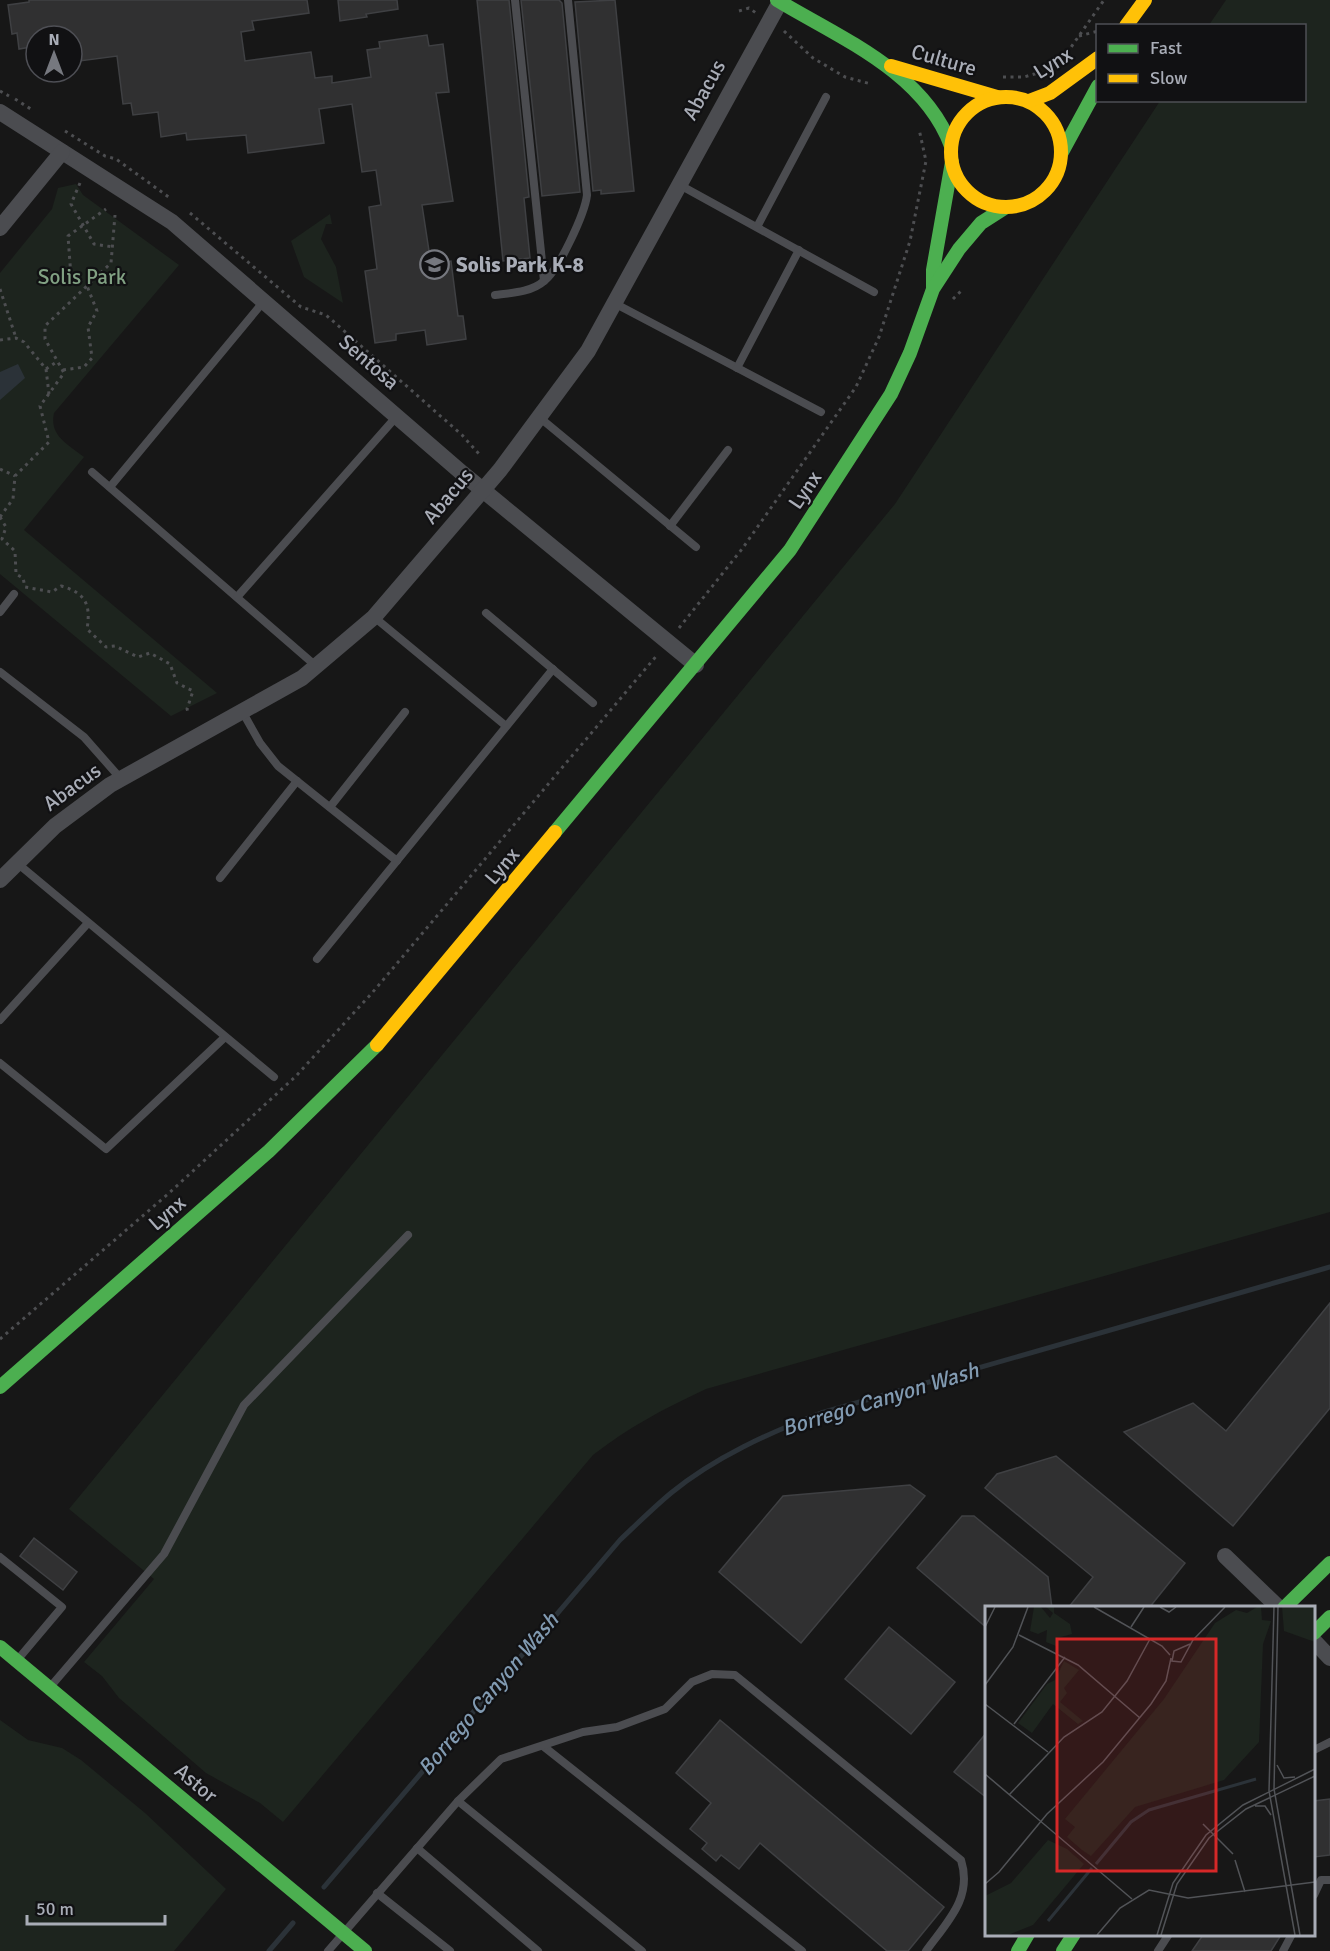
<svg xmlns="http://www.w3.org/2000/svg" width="1330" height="1951" font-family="Signika,sans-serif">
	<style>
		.green { fill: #1d241e }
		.water { fill: #2b3238 }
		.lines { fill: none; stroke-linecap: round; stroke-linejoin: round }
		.stream { stroke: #2b3238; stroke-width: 5 }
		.building { fill: #303031; stroke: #3f4043; stroke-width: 1.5 }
		.path { stroke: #4d4e51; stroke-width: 3; stroke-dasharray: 3 4.5; stroke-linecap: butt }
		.lane { stroke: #4b4c50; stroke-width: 8 }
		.street { stroke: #4b4c50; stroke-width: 16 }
		.fast { stroke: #4caf50; stroke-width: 14 }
		.slow { stroke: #ffc107; stroke-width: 14 }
		.labels { text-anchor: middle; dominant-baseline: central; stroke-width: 4.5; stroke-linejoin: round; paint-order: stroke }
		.street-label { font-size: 21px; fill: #a9adb7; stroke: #111113 }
		.poi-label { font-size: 21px; font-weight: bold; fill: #a9adb7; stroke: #111113; text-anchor: start }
		.park-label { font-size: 21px; fill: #81a183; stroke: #111113 }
		.water-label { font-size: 22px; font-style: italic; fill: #819ab1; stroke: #111113 }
		.inset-river { fill: none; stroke: #2b3238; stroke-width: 3 }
		.inset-road { fill: none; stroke: #515357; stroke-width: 1.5 }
		.view { fill: #d62828; fill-opacity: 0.15; stroke: #d62828; stroke-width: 3 }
		.inset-edge { fill: none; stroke: #a9adb7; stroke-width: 3 }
	</style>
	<rect width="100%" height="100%" fill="#171717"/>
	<g class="green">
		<path d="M1226,0H1330V1212L706,1389C665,1408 629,1427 593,1455L283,1822L260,1803L206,1773L119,1698L102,1676L84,1662L154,1579L69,1509L895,504L1160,101L1304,100V26L1209,25Z"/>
		<path d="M76,184L83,195L179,265L54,413C49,436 68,444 84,457L24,530L217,693L171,716L0,574V273L52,209L58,188Z"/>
		<polygon points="330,214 332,224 326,224 321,239 336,267 343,303 304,277 291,241"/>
		<polygon points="0,1720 28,1740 62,1748 81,1760 145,1813 226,1889 174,1951 0,1951"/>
	</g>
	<polygon class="water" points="18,364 25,378 0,400 0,372"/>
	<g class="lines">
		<g class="stream">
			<path d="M324,1887L620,1540C637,1524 653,1508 671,1493C715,1457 769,1433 821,1413L1330,1267"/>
			<polyline points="269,1951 293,1923"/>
		</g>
	</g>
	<g class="building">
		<polygon points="29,0 307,0 309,13 252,21 254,30 241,32 245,61 311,52 315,78 332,76 332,83 371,77 367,50 380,48 379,42 427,35 429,46 443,44 449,92 436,93 453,201 422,205 431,264 451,261 458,316 463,316 466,339 427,345 425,330 396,334 396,340 375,343 365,271 377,269 369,207 381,205 376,170 362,172 352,104 319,109 324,143 248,153 246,135 187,140 186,133 161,137 158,112 133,115 131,103 123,104 117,56 72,62 72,36 36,36 36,46 19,49 17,33 12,34 8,5 29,2"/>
		<polygon points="338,0 397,0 398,9 366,14 367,17 340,21"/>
		<polygon points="477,0 509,0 529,197 524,198 530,258 503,261"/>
		<polygon points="521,0 559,0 562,3 580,192 542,196"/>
		<polygon points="615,0 634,191 601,194 601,190 593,191 575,2"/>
		<polygon points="1330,1303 1330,1408 1233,1526 1124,1432 1193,1403 1226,1431"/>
		<polygon points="1056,1456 1185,1563 1149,1608 1068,1608 1093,1577 985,1488 997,1474"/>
		<polygon points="910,1485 925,1496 801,1643 719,1572 783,1496"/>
		<polygon points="962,1516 974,1516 1048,1577 1052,1608 987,1608 987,1628 917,1568"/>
		<polygon points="34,1538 77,1572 63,1590 20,1556"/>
		<polygon points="889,1627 955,1682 911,1734 845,1679"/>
		<polygon points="720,1720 944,1907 908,1951 887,1951 760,1843 739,1869 721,1855 716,1861 702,1849 707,1843 690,1829 711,1803 676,1773"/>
		<polygon points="987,1732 987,1798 954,1772"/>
		<polygon points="1330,1799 1330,1855 1314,1857 1314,1801"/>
		<polygon points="1203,1935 1281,1935 1271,1951 1192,1951"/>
	</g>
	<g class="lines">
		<g class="path">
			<polyline points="739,11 749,8 756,13"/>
			<polyline points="784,31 813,58 845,77 871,84"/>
			<polyline points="1079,36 1098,31"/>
			<polyline points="1067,53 1104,0"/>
			<polyline points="1003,77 1024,77 1038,73"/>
			<polyline points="0,91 9,96"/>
			<polyline points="15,99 34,111"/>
			<polyline points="65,131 105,156 116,159 170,198"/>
			<polyline points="80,183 71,204 94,244 113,247"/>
			<polyline points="190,213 301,307 326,315 462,435 479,454"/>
			<polyline points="89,284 71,277 68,236 106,209"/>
			<polyline points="0,289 16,338"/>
			<polyline points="953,299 961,291"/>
			<polyline points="0,340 16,338 24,342 46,369 49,394"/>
			<polyline points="46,369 58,361"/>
			<polyline points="63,370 84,367 92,358 88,327 97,311 87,286"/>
			<polyline points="0,469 15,476"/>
			<polyline points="0,517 13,499 15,476 49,442 40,406 64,373 45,339 45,326 111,263 115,215"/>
			<path d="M0,517L6,527L2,539L15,551L16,574L23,578L25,587L52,592L61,586C86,593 91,605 87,629L106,647L115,646L138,657L150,653L170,664L177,683L193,691L187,709L188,712"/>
			<polyline points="679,628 742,549 856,387 879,337 910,241 926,161 919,129"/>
			<polyline points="0,1339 168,1194 296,1076 372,993 658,654"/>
		</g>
		<g class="lane">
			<polyline points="515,0 544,281"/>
			<polyline points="678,184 874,292"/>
			<polyline points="757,227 826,97"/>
			<path d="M495,295C511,293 532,292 544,281C559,270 585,213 587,195L568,0"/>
			<polyline points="614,303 821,412"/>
			<polyline points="737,368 799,250"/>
			<polyline points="539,417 696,547"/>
			<polyline points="92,472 316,666"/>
			<polyline points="110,487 264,301"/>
			<polyline points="670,526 728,450"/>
			<polyline points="238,596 397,416"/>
			<polyline points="0,612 14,594"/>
			<polyline points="486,613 593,703"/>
			<polyline points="374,617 506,726"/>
			<polyline points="0,672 84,737 121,779"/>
			<polyline points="242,711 260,743 278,766 397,861"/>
			<polyline points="330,807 405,712"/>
			<polyline points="17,863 274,1077"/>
			<polyline points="220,878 297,781"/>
			<polyline points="317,959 553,669"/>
			<polyline points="0,1020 88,923"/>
			<polyline points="0,1063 106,1149 225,1037"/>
			<polyline points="0,1557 62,1607 19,1658"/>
			<polyline points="51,1686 164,1554 244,1405 408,1235"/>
			<polyline points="543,1746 802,1951"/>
			<polyline points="1314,1750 1330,1742"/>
			<polyline points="458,1801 642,1951"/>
			<polyline points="417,1848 538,1951"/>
			<polyline points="377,1893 450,1951"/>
			<polyline points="1314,1895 1321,1880 1330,1880"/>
			<path d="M328,1951L458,1801L501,1759L583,1732L617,1727L665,1709L692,1682L712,1674L735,1675L961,1860C973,1898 947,1922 926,1951"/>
			<polyline points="1158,1951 1169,1934"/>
			<polyline points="1283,1951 1292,1934"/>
		</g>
		<g class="street">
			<polyline points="0,112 172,222 462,473 696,665"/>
			<polyline points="0,228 62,152"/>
			<polyline points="0,880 55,826 110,785 302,678 374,617 500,470 588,351 780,2"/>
			<polyline points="1225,1556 1279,1608"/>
			<polyline points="1314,1641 1330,1658"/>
		</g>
		<g class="fast">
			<path d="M777,0C840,38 924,72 951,146"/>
			<polyline points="1061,154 1098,86"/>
			<polyline points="933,287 933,270 952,162"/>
			<polyline points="555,832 790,550 891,394 910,353 933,289 959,249 981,223 1006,207"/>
			<polyline points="0,1387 269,1151 377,1045"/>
			<polyline points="1284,1608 1330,1563"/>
			<polyline points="1314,1633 1330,1617"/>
			<polyline points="0,1647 365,1951"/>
			<polyline points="1018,1951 1028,1934"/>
			<polyline points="1063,1951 1074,1934"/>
		</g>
		<g class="slow">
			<polyline points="1126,26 1145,0"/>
			<polyline points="891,66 997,97"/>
			<circle cx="1006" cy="152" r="55"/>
			<polyline points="1029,101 1050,93 1098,58"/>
			<polyline points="377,1045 555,832"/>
		</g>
	</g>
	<defs>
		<symbol id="school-ring" viewBox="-11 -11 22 22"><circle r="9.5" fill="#111113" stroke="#76787f" stroke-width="1.5"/><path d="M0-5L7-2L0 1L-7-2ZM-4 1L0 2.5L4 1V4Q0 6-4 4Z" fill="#76787f"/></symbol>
	</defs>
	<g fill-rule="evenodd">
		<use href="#school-ring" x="418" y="248" width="33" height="33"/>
	</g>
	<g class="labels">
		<g class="street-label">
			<text transform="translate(944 60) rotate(16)">Culture</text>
			<text transform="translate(1053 63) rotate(-32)">Lynx</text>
			<text transform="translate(704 90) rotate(-61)">Abacus</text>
			<text transform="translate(369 362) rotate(41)">Sentosa</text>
			<text transform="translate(805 490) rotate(-56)">Lynx</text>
			<text transform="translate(448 496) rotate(-50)">Abacus</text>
			<text transform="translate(72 787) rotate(-36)">Abacus</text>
			<text transform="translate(502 866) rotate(-50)">Lynx</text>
			<text transform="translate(167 1213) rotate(-41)">Lynx</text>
			<text transform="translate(196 1783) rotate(40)">Astor</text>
		</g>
		<g class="poi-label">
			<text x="456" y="265">Solis Park K-8</text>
		</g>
		<g class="park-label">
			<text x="82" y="277">Solis Park</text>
		</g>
		<g class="water-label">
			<text transform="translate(880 1399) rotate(-17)">Borrego Canyon Wash</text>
			<text transform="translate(488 1694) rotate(-50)">Borrego Canyon Wash</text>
		</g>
	</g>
	<g transform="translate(985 1606)">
		<rect width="330" height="330" fill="#171717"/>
		<path d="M49,1H56L65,12L68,7L61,1H69V7L85,18L87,28L72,32L71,40L61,36L62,24L53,28L45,25ZM272,1H276L277,14L286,15L278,38L274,136L239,174L150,201L106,250L97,244L82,231L90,221L80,213L179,93L230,17L251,4L262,7ZM297,1H330V36L299,25ZM79,55L94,64L79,82L82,87L75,96L98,115L93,118L68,98L47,127L33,117L62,78L70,74ZM63,234L82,243L99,258L48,319L23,329H0V290L26,277Z" fill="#1d241e"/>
		<path class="inset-river" d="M111,258L146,216L164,204L271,173M63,315L107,262"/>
		<path class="inset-road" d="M109,1L177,40L185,49M175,1L184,6L191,1M289,1L284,185L310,329M293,1L289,183L315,329M0,21L10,1M146,21L159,1M34,29L93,59L155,112M205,38L189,45L187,55L196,56L208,34L240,1M0,79L28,41L43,1M0,98L63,146M29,118L80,51M292,159L299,172L310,171M0,168L147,293M24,189L79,131L117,106L142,75L165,33M270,200H280L286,209M218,218L248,248M250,254L260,286M0,278L14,266L62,208L118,156L166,98L181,75L186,52M112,329L135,302L164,284L203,292L330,276M172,329L188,277L221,229L258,199L330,163M176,329L192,278L224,232L261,203L330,170"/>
		<path class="view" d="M72,33H231V265H72Z"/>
		<rect width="330" height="330" class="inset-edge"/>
	</g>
	<rect x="1096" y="24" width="210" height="78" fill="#111113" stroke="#4e4f55" stroke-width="1.5"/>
	<rect x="1108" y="44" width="30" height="9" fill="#4caf50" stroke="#4e4f55" stroke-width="1.5"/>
	<text x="1150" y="54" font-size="18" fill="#a9adb7">Fast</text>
	<rect x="1108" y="74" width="30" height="9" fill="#ffc107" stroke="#4e4f55" stroke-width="1.5"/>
	<text x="1150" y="84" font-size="18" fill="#a9adb7">Slow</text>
	<g transform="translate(54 54)"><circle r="28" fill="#111113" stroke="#4e4f55" stroke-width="1.5"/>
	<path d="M0-4.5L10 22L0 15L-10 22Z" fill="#76787f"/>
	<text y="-9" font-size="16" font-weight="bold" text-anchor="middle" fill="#a9adb7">N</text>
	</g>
	<path d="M27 1915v9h138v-9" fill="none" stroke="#a9adb7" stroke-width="3"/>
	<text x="36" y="1915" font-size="18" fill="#a9adb7" stroke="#111113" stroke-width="4.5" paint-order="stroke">50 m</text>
</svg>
